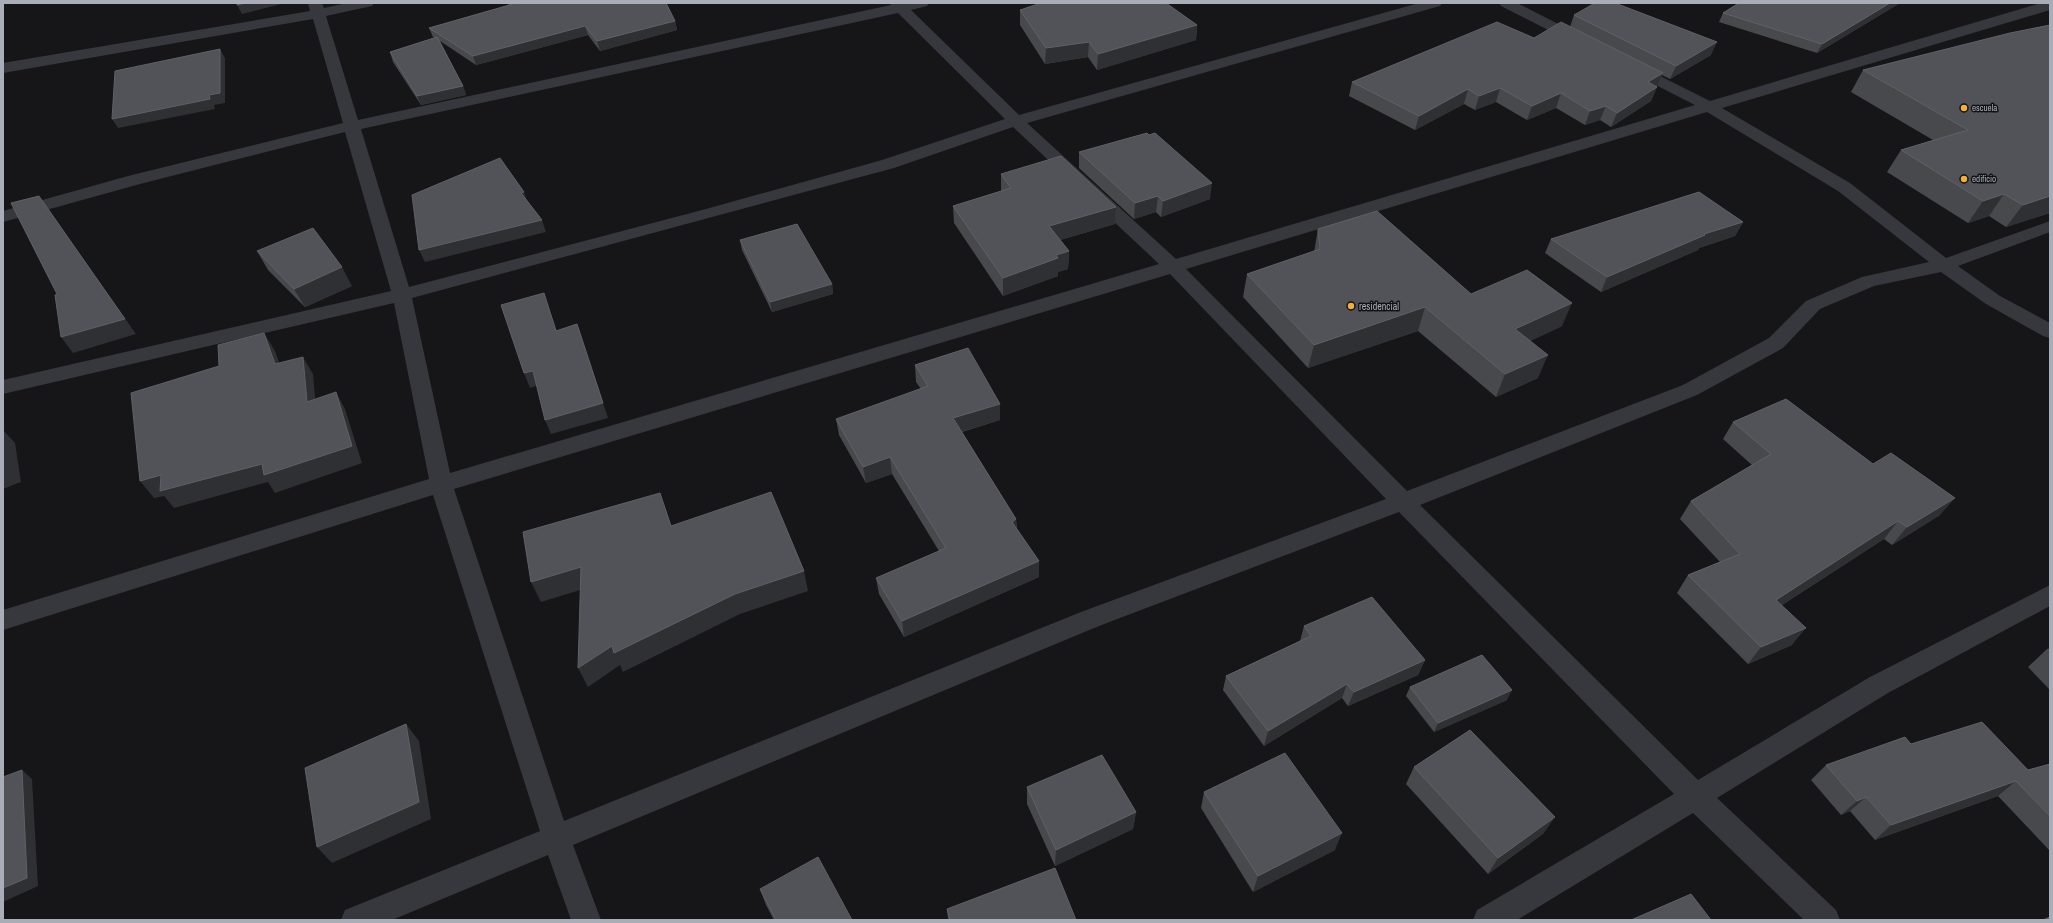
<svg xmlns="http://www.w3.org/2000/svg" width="2053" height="923" font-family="'Archivo Narrow',sans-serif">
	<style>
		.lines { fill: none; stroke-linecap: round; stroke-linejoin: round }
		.minor { fill: #37383d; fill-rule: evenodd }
		.wall { fill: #47494d }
		.shaded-wall { fill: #2f3033 }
		.building { fill: #525359; stroke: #5f6168 }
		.poi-dot { fill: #f2b134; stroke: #111113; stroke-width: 1.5 }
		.labels { text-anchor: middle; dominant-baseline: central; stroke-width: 3; stroke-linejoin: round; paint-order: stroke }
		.far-poi-label { font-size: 9px; fill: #a8adb8; stroke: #111113; text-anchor: start }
		.poi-label { font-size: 10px; fill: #a8adb8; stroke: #111113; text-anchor: start }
	</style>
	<rect width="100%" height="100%" fill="#161618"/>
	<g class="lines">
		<g class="minor">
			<path d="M308,3H322L324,8L347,3H374L372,6L326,16L358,120L891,5L889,3H929L927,6L911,10L1019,115L1419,3H1442L1440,6L1027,123L1176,259L1695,105L1628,71L1625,68L1628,65H1638L1710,101L2041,3H2050V10L1722,108L1850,183L1946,258L2050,221V232L1958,266L2000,296L2050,323V338L2043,336L1986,304L1941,272L1874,286L1820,309L1783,348L1697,395L1420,505L1698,780L1870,677L2050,585V606L1888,693L1717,798L1836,910L1840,920H1804L1693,813L1517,920H1473L1477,910L1674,794L1399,512L1099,626L573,845L601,920H571L548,855L392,920H341L345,910L540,831L433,495L3,630V610L429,479L394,303L3,394V380L391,291L345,132L140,184L3,222V211L128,176L343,123L313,19L3,73V63L310,11ZM898,13L1005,119L882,160L706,209L409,287L361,129ZM1707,112L1838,191L1929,262L1862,277L1806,301L1769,338L1683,385L1407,491L1186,269ZM1013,127L1159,264L450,473L412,298L894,168ZM1170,274L1386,499L1081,612L564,821L454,489Z"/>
			<polygon points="1499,3 1517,3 1584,37 1586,40 1584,43 1574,43 1501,6"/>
		</g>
	</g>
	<g class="wall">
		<polygon points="507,3 666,3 675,21 677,30 600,51 588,35 476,65 440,41 463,86 466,95 421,105 393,62 390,52 435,38 433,37 429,28 509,5"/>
		<polygon points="1739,3 1900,3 1817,53 1719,22 1723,13"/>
		<polygon points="1020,10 1197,25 1196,40 1097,70 1088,57 1045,64 1020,25"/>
		<polygon points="1574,15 1711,55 1670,79 1662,75 1651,101 1611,127 1600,120 1585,125 1556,108 1527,120 1496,102 1475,110 1464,104 1415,130 1349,96 1352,82 1534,38 1570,27"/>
		<polygon points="2050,25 2050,213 2006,227 1989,216 1968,223 1887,172 1901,150 1933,140 1851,92 1863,70"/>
		<polygon points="1079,152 1210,199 1161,217 1156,212 1134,219 1079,168"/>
		<polygon points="1001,174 1116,207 1115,224 1060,240 1069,251 1068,269 1058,272 1058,276 1003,296 954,223 953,206 1001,191"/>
		<polygon points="1743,222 1735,236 1699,248 1698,250 1601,292 1545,253 1551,239"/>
		<polygon points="1318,229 1471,294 1562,326 1530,341 1538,378 1496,397 1418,331 1308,368 1243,297 1247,274 1314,252"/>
		<polygon points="740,240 832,284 833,294 772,312 742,250"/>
		<polygon points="257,251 352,286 305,307 268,270"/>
		<polygon points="915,365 1000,420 962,432 1016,519 1017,529 1039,561 1039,577 904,637 879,594 876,578 939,551 892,474 866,483 839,435 836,419 921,389 916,382"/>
		<polygon points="1733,422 1940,515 1892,545 1884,539 1782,605 1792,645 1748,664 1677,593 1688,575 1720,562 1680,519 1691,501 1752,465 1723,439"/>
		<polygon points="1304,626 1425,660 1418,675 1348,706 1342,698 1264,746 1223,690 1226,676 1300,641"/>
		<polygon points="2050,648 2050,690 2028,667 2047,649"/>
		<polygon points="1410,687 1507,700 1434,732 1406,696"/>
		<polygon points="1911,744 2028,770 2050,764 2050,851 1998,796 1875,840 1850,811 1841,815 1811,780 1826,765"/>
		<polygon points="1414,767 1544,833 1488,874 1406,784"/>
		<polygon points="1027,787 1136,812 1133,829 1055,866 1027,804"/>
		<polygon points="1204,792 1335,850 1253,892 1201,808"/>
		<polygon points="760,889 852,920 774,920 766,905"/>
		<polygon points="947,909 1076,920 948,920"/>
	</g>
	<g class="shaded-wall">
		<polygon points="245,3 285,3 242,14 237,5"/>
		<polygon points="1890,3 1900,3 1817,53 1822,44"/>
		<polygon points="675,21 677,30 600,51 597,41"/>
		<polygon points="1197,25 1196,40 1097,70 1098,54"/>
		<polygon points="585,26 588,35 476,65 473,56"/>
		<polygon points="1089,42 1088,57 1045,64 1046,48"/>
		<polygon points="1717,42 1711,55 1670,79 1676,66"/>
		<polygon points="220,49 225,58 225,103 214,105 215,109 118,128 112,119 209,95"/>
		<polygon points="1663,73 1651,101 1611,127 1617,113 1648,82"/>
		<polygon points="463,86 466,95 421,105 417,96"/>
		<polygon points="1500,88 1496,102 1475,110 1479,96"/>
		<polygon points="1468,89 1464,104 1415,130 1419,116"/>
		<polygon points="1561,93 1556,108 1527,120 1532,106"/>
		<polygon points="1606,106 1600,120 1585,125 1590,111"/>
		<polygon points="1212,183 1210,199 1161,217 1163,201"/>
		<polygon points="524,192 528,204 521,193"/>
		<polygon points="2004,194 1989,216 1968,223 1983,201"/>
		<polygon points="1158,196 1156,212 1134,219 1135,203"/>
		<polygon points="2050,196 2050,213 2006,227 2023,205"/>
		<polygon points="1116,207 1115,224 1049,243 1049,226"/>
		<polygon points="49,211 136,334 73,353 61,337 125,319"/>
		<polygon points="542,220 546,232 425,262 419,250"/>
		<polygon points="1743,222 1735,236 1699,248 1698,250 1601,292 1607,277 1704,234"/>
		<polygon points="1069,251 1068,269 1058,272 1058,276 1003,296 1003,278 1056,255"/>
		<polygon points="342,267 352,286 305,307 294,289"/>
		<polygon points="832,284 833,294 772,312 770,302"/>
		<polygon points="544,293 549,308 562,345 556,331"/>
		<polygon points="1572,303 1562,326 1506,352 1515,329"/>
		<polygon points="1425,307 1418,331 1308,368 1314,345"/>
		<polygon points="577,324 608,418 551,434 545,420"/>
		<polygon points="264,333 275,351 286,382 275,364"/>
		<polygon points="1548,355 1538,378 1496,397 1505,374"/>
		<polygon points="303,357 313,374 317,419 307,402"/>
		<polygon points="533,371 539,385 530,388 524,373"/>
		<polygon points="336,392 345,409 362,463 275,493 268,482 174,508 164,496 154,498 140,481"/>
		<polygon points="1000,404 1000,420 954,434 953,418"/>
		<polygon points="3,430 15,443 21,482 3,489"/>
		<polygon points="890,457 892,474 866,483 863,467"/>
		<polygon points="1955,498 1940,515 1892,545 1907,527"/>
		<polygon points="1016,519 1017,536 1012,522"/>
		<polygon points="1898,521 1884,539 1763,617 1776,600"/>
		<polygon points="1039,561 1039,577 904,637 902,621"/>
		<polygon points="581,567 590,587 541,602 531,582"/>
		<polygon points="804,571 808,591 740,614 623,672 620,665 588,687 578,668 612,646 735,594"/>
		<polygon points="1806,628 1792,645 1748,664 1761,647"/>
		<polygon points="1425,660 1418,675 1348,706 1354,692"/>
		<polygon points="1347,684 1342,698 1264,746 1268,731"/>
		<polygon points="1512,690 1507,700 1434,732 1438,723"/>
		<polygon points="406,724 419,741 431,819 332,863 317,847"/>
		<polygon points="22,770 32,779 38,886 3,902 3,888"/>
		<polygon points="2016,781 1998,796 1875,840 1891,825"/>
		<polygon points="1866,797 1850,811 1841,815 1857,801"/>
		<polygon points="1136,812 1133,829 1055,866 1056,850"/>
		<polygon points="1555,817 1544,833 1488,874 1498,858"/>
		<polygon points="1342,833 1335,850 1253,892 1258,876"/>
	</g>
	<g class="building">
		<polygon points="237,3 245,3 237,5"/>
		<polygon points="512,3 666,3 675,21 597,41 585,26 473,56 429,28 513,4"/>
		<polygon points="1041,3 1166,3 1197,25 1098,54 1089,42 1046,48 1020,10"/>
		<polygon points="1595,3 1615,3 1717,42 1676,66 1574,15"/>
		<polygon points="1739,3 1890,3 1822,44 1723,13"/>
		<polygon points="1497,22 1534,38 1561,22 1663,73 1648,82 1657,87 1617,113 1606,106 1590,111 1561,93 1532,106 1500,88 1479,96 1468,89 1419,116 1352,82"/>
		<polygon points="2050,25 2050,196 2023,205 2004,194 1983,201 1901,150 1968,130 1863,70 2010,33"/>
		<polygon points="437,37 463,86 417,96 390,52"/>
		<polygon points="220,49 220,93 209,95 210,99 112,119 115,71"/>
		<polygon points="1147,133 1149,135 1155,133 1212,183 1163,201 1158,196 1135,203 1079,152"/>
		<polygon points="1061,156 1116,207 1049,226 1069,251 1056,255 1058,258 1003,278 953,206 1011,188 1001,174"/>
		<polygon points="500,158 524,192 521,193 542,220 419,250 412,195"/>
		<polygon points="1699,192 1743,222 1704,234 1705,235 1607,277 1551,239"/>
		<polygon points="39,196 125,319 61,337 55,295 57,294 11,203"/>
		<polygon points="1377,211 1471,294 1527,270 1572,303 1515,329 1548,355 1505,374 1425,307 1314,345 1247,274 1320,249 1318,229"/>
		<polygon points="797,224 832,284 770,302 740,240"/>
		<polygon points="313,228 342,267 294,289 257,251"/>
		<polygon points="544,293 556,331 577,324 603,403 545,420 533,371 524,373 501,305"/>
		<polygon points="264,333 275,364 303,357 307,402 336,392 352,446 264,475 262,464 160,491 161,475 140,481 131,393 219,366 218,345"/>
		<polygon points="968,348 1000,404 953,418 1016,519 1012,522 1039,561 902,621 876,578 946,548 890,457 863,467 836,419 928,386 915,365"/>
		<polygon points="1786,399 1873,464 1891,453 1955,498 1907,527 1898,521 1776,600 1806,628 1761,647 1688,575 1740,554 1691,501 1771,454 1733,422"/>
		<polygon points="771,492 804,571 735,594 614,653 612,646 578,668 581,567 531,582 523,532 660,493 671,526"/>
		<polygon points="1372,597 1425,660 1354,692 1347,684 1268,731 1226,676 1311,636 1304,626"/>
		<polygon points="1482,655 1512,690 1438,723 1410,687"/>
		<polygon points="1982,722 2028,770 2050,764 2050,816 2016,781 1891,825 1866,797 1857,801 1826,765 1905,737 1911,744"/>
		<polygon points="406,724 419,802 317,847 305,768"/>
		<polygon points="1470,730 1555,817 1498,858 1414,767"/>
		<polygon points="1285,753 1342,833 1258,876 1204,792"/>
		<polygon points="1102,755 1136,812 1056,850 1027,787"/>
		<polygon points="22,770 27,878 3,888 3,777"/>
		<polygon points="818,857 852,920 776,920 760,889"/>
		<polygon points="1055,868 1076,920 950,920 947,909"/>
		<polygon points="1691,894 1711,920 1631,920"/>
		<polygon points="2050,917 2050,920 2043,920"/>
	</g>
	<g class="poi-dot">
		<circle cx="1964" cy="108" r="4"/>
		<circle cx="1964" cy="179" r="4"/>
		<circle cx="1351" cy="306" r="4"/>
	</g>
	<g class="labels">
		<g class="far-poi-label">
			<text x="1972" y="108">escuela</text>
			<text x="1972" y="179">edificio</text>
		</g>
		<g class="poi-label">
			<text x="1359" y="306">residencial</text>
		</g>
	</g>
	<rect width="2053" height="923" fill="none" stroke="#a8adb8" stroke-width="8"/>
</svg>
